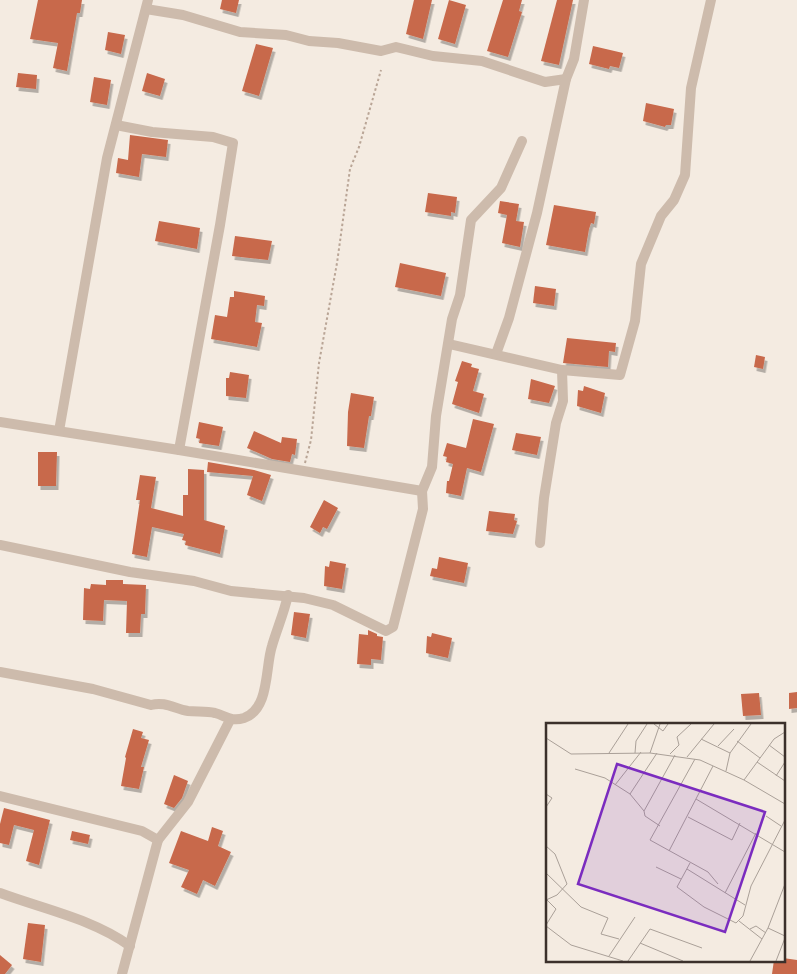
<svg xmlns="http://www.w3.org/2000/svg" width="797" height="974" font-family="'IBM Plex Sans',sans-serif">
	<style>
		.building { fill: #c8694b; filter: url(#shadow) }
		.lines { fill: none; stroke-linecap: round; stroke-linejoin: round }
		.path { stroke: #b9a596; stroke-width: 2; stroke-dasharray: 2.5 2.5; stroke-linecap: butt }
		.street { stroke: #cdbbac; stroke-width: 10 }
		.inset-road { fill: none; stroke: #aaa098; stroke-width: 1 }
		.view { fill: #7b2cbf; fill-opacity: 0.15; stroke: #7b2cbf; stroke-width: 2.5 }
		.inset-edge { fill: none; stroke: #3b302b; stroke-width: 2.5 }
	</style>
	<defs>
		<filter id="shadow"><feDropShadow dx="2.5" dy="4" stdDeviation="0" flood-color="#0004"/></filter>
	</defs>
	<rect width="100%" height="100%" fill="#f4ebe1"/>
	<g class="building">
		<polygon points="38,0 82,0 80,13 77,13 67,71 53,68 58,43 30,39"/>
		<polygon points="222,0 239,0 236,13 220,9"/>
		<polygon points="414,0 432,0 423,39 406,34"/>
		<polygon points="449,0 466,5 455,44 438,39"/>
		<polygon points="503,0 522,0 519,11 522,12 508,57 487,51"/>
		<polygon points="557,0 573,0 559,65 541,61"/>
		<polygon points="108,32 125,35 121,54 105,50"/>
		<polygon points="256,44 273,48 259,96 242,91"/>
		<polygon points="593,46 623,53 619,68 610,66 609,69 589,64"/>
		<polygon points="18,73 37,75 36,89 16,87"/>
		<polygon points="147,73 165,79 160,96 142,91"/>
		<polygon points="94,77 111,80 107,105 90,102"/>
		<polygon points="646,103 674,109 671,125 666,125 665,127 643,121"/>
		<polygon points="130,135 168,140 166,157 142,154 139,177 116,173 118,158 128,160"/>
		<polygon points="428,193 457,197 455,213 451,212 451,216 425,212"/>
		<polygon points="500,201 519,204 516,221 524,222 520,247 502,243 507,215 498,213"/>
		<polygon points="554,205 596,212 594,224 591,223 589,229 585,252 546,245"/>
		<polygon points="159,221 200,228 197,249 155,241"/>
		<polygon points="235,236 272,241 268,260 232,256"/>
		<polygon points="400,263 446,273 441,296 395,287"/>
		<polygon points="535,286 556,289 554,306 533,303"/>
		<polygon points="234,291 265,296 264,306 257,305 255,322 262,323 257,347 211,339 215,315 227,317 230,297 234,297"/>
		<polygon points="567,338 616,343 615,352 609,351 608,367 563,363"/>
		<polygon points="756,355 765,357 763,369 754,367"/>
		<polygon points="462,361 472,364 471,367 479,369 473,391 484,394 479,413 452,404 458,382 455,381"/>
		<polygon points="230,372 249,375 246,398 226,396 226,378 229,378"/>
		<polygon points="531,379 555,386 549,403 528,399"/>
		<polygon points="584,386 605,393 601,413 577,406 578,390 583,391"/>
		<polygon points="351,393 374,397 371,416 369,416 364,448 347,446 348,412"/>
		<polygon points="473,419 494,424 481,472 467,468 461,496 446,493 447,481 449,481 453,464 446,462 447,457 443,456 447,443 466,448"/>
		<polygon points="199,422 223,427 219,446 199,443 200,439 196,438"/>
		<polygon points="254,431 281,443 282,437 297,439 295,455 292,454 290,462 272,459 247,448"/>
		<polygon points="516,433 541,437 537,455 512,450"/>
		<polygon points="38,452 57,452 56,486 38,486"/>
		<polygon points="208,462 254,470 271,475 262,501 247,495 253,476 207,472"/>
		<polygon points="188,469 204,470 204,520 225,526 220,554 185,545 186,541 182,540 184,534 152,527 147,557 132,554 140,500 136,500 140,475 156,477 151,508 183,516 183,495 188,495"/>
		<polygon points="324,500 338,508 327,529 323,527 320,533 310,527"/>
		<polygon points="489,511 515,514 514,520 517,521 513,534 486,531"/>
		<polygon points="439,557 468,563 464,583 430,576 432,568 437,569"/>
		<polygon points="330,561 346,564 342,589 324,586 325,566 329,567"/>
		<polygon points="106,580 123,580 123,584 146,585 145,614 141,614 140,633 126,633 127,601 104,600 103,621 83,620 84,588 90,589 91,584 106,585"/>
		<polygon points="294,612 310,614 306,638 291,635"/>
		<polygon points="368,630 377,634 377,636 383,637 381,660 371,659 371,665 357,664 359,634 368,635"/>
		<polygon points="432,633 452,638 448,658 426,653 427,636 431,637"/>
		<polygon points="797,692 797,708 789,709 789,693"/>
		<polygon points="759,693 761,715 743,716 741,694"/>
		<polygon points="133,729 143,732 141,738 149,740 141,767 144,767 139,789 121,786 126,758 125,757"/>
		<polygon points="174,775 188,781 182,798 174,808 164,804"/>
		<polygon points="4,808 50,820 39,865 26,861 34,830 14,825 9,845 0,843 0,824"/>
		<polygon points="212,827 223,831 218,846 231,852 215,886 203,880 197,894 181,887 189,870 169,863 181,831 208,841"/>
		<polygon points="72,831 90,835 88,844 70,840"/>
		<polygon points="28,923 45,925 41,962 23,959"/>
		<polygon points="0,955 12,965 5,974 0,974"/>
		<polygon points="783,958 797,960 797,974 772,974 774,960 783,960"/>
	</g>
	<g class="lines">
		<polyline class="path" points="305,463 311,440 319,363 337,263 350,169 359,147 381,70"/>
		<g class="street">
			<polyline points="146,9 183,15 240,32 286,35 309,41 338,43 381,51 396,47 433,56 482,61 545,82 566,79"/>
			<polyline points="116,125 152,132 213,137 233,143 220,225 179,450"/>
			<polyline points="449,344 562,370 620,375 635,321 641,264 661,216 674,200 685,175 691,88 711,0"/>
			<polyline points="496,354 509,318 537,213 566,79 574,59 584,0"/>
			<polyline points="0,422 179,450 422,491"/>
			<polyline points="59,431 107,158 148,0"/>
			<polyline points="540,543 544,498 556,423 563,401 562,370"/>
			<polyline points="0,545 130,572 194,581 231,591 304,598 333,605 386,631 393,627 423,509 422,491 432,467 436,416 452,319 460,295 471,220 501,188 522,141"/>
			<path d="M0,672L93,689L151,705C165,701 175,709 188,711C197,712 206,711 215,713C226,716 231,722 244,718C270,709 265,667 272,646C277,629 284,613 288,595"/>
			<polyline points="0,796 142,831 158,840"/>
			<path d="M0,893C43,909 93,919 130,946"/>
			<polyline points="122,974 158,840 188,802 230,720"/>
		</g>
	</g>
	<g transform="translate(546 723)">
		<rect width="239" height="239" fill="#f4ebe1"/>
		<path class="inset-road" d="M108,1L117,8L122,1M0,15L25,31L104,30L154,37L198,57L239,81M155,16L184,30M191,18L214,35M223,22L239,34M172,23L188,6M63,30L82,1M89,30L90,18L101,1M104,30L114,1M124,31L133,22L131,14L145,1M141,34L168,1M149,36L104,117L162,149L172,161M211,39L239,58M29,46L59,55L84,71L98,88M180,48L184,30L205,1M230,53L239,39M198,57L228,16L239,9M69,62L95,29M0,71L6,75L0,84M84,71L111,30M150,76L239,129M220,93L235,103M142,94L186,117L194,100M114,103L99,93L98,88L129,32M0,123L9,131L21,161L11,172L0,177M123,128L167,43M144,140L131,164L158,184L190,200L197,193L205,163L239,97M110,144L135,156M141,146L199,182M0,150L35,184L62,195L55,211L73,216M179,170L210,110M193,198L216,216M0,202L10,186L1,177M0,203L25,222L77,238M222,205L239,213M204,206L210,203L220,210M94,220L137,238M63,233L89,194M82,238L104,206L156,225M204,238L222,205L239,161M230,238L239,215"/>
		<path class="view" d="M71,41L219,89L179,209L32,161Z"/>
		<rect width="239" height="239" class="inset-edge"/>
	</g>
</svg>
